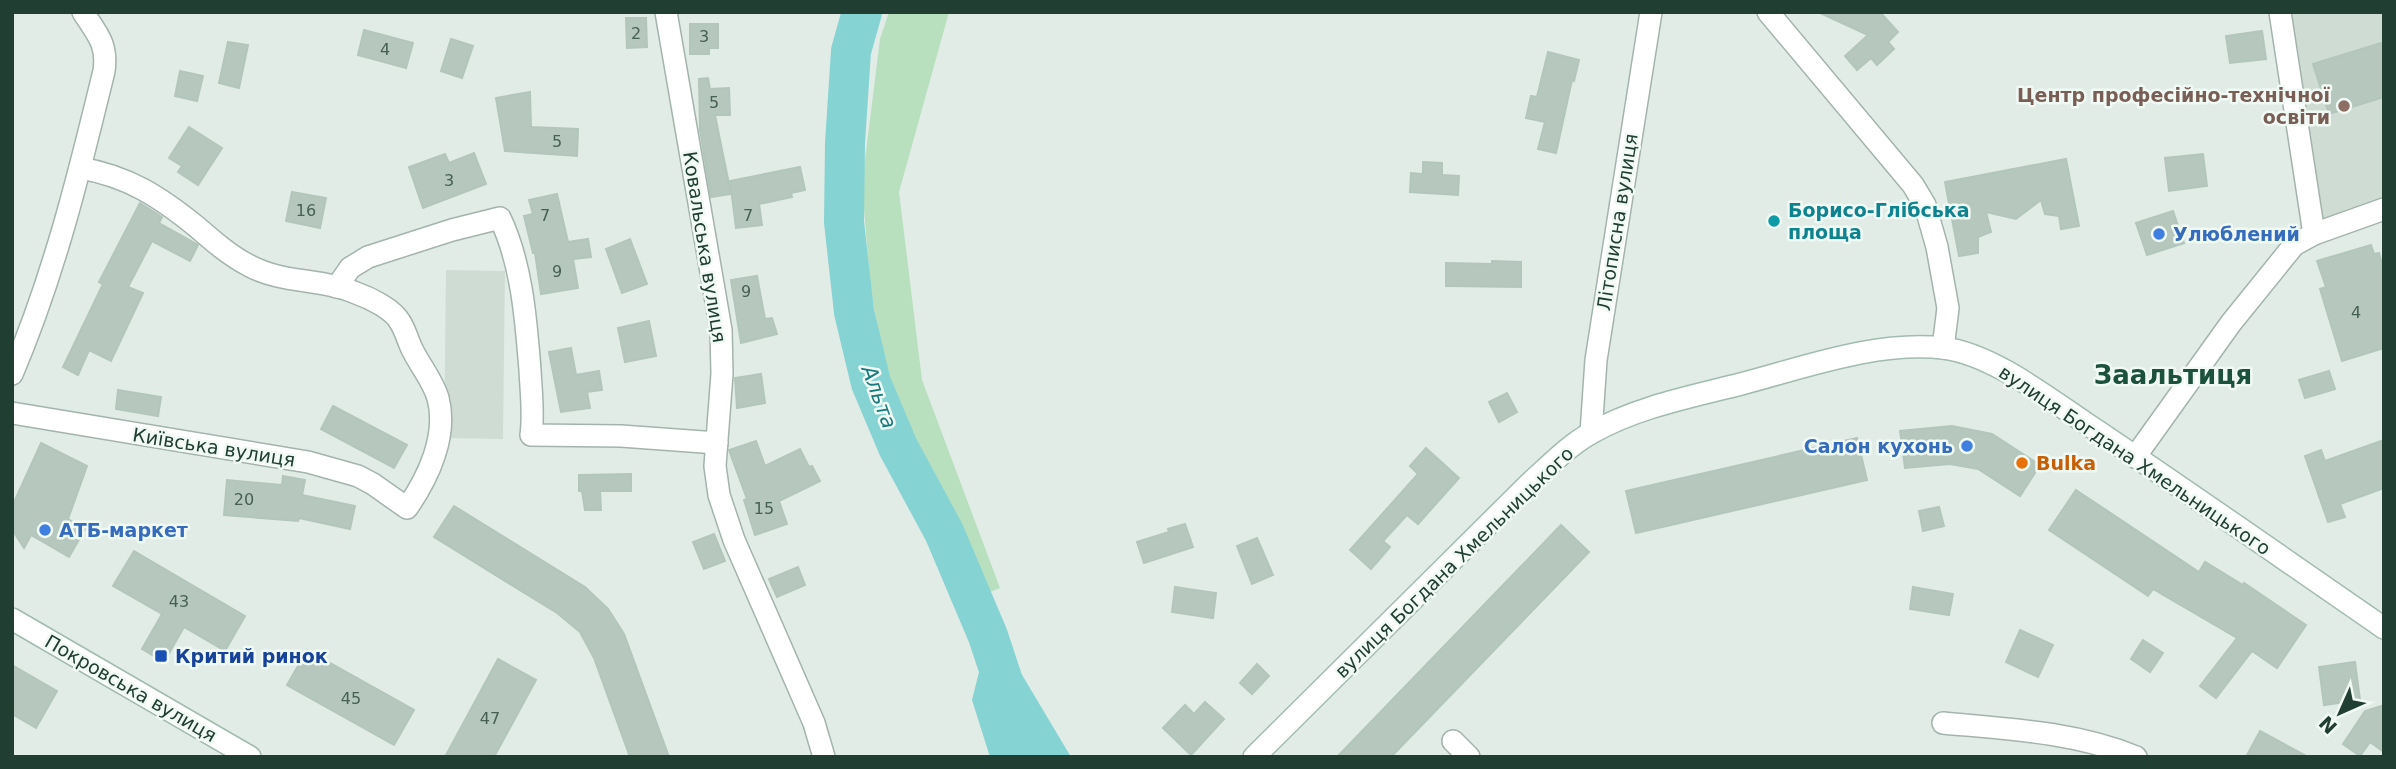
<svg xmlns="http://www.w3.org/2000/svg" width="2396" height="769" font-family="'DejaVu Sans',sans-serif">
	<style>
		.built { fill: #cfdcd4 }
		.green { fill: #b8dfbe }
		.water { fill: #86d3d4 }
		.lines { fill: none; stroke-linecap: round; stroke-linejoin: round }
		.river { stroke: #86d3d4; stroke-width: 40 }
		.building { fill: #b6c7be; stroke: #b3c6bc; stroke-width: 2 }
		.street-casing { stroke: #a3b4ac; stroke-width: 24 }
		.secondary-casing { stroke: #a1bcaf; stroke-width: 24 }
		.street { stroke: #fff; stroke-width: 21 }
		.secondary { stroke: #fff; stroke-width: 21 }
		.education-dot { fill: #8d6e63; stroke: #f1f9f4; stroke-width: 2.5 }
		.culture-dot { fill: #0f9aa8; stroke: #f1f9f4; stroke-width: 2.5 }
		.shop-dot { fill: #3f7fe0; stroke: #f1f9f4; stroke-width: 2.5 }
		.food-dot { fill: #e8710a; stroke: #f1f9f4; stroke-width: 2.5 }
		.transit-dot { fill: #1a4fb4; stroke: #f1f9f4; stroke-width: 2.5 }
		.labels { text-anchor: middle; dominant-baseline: central; stroke-width: 5; stroke-linejoin: round; paint-order: stroke }
		.number-label { font-size: 16px; fill: #466055 }
		.education-label { font-size: 19px; font-weight: bold; fill: #785e54; stroke: #f1f9f4; text-anchor: end }
		.culture-label { font-size: 19px; font-weight: bold; fill: #0d838f; stroke: #f1f9f4; text-anchor: start }
		.street-label { font-size: 19px; fill: #203e32; stroke: #f1f9f4 }
		.shop-label { font-size: 19px; font-weight: bold; fill: #366cbe; stroke: #f1f9f4; text-anchor: start }
		.food-label { font-size: 19px; font-weight: bold; fill: #c56008; stroke: #f1f9f4; text-anchor: start }
		.transit-label { font-size: 19px; font-weight: bold; fill: #164399; stroke: #f1f9f4; text-anchor: start }
		.water-label { font-size: 21px; font-style: italic; fill: #177a7d; stroke: #f1f9f4 }
		.district-label { font-size: 26px; font-weight: bold; fill: #1b513d; stroke: #f1f9f4 }
	</style>
	<rect width="100%" height="100%" fill="#e1ece6"/>
	<g class="built">
		<polygon points="2288,12 2384,12 2384,200 2323,223"/>
		<polygon points="446,270 505,271 503,439 444,438"/>
	</g>
	<polygon class="green" points="889,12 949,12 899,192 922,380 1000,588 982,595 952,522 892,399 871,293 862,184 880,39"/>
	<polygon class="water" points="988,636 1012,658 1071,757 990,757 972,700"/>
	<g class="lines">
		<polyline class="river" points="862,12 851,51 845,143 844,222 854,312 871,383 898,447 944,532 988,636 1025,748 1030,757"/>
	</g>
	<g class="building">
		<polygon points="1818,12 1880,12 1898,32 1888,42 1894,49 1877,65 1871,58 1857,70 1845,56 1868,35"/>
		<polygon points="626,18 646,18 647,47 627,48"/>
		<polygon points="690,24 718,24 718,48 709,48 709,54 690,54"/>
		<polygon points="364,30 413,43 406,68 358,55"/>
		<polygon points="2262,31 2266,59 2230,63 2226,36"/>
		<polygon points="451,39 473,46 462,78 441,71"/>
		<polygon points="228,42 248,45 239,88 219,83"/>
		<polygon points="2384,42 2384,97 2329,114 2313,64"/>
		<polygon points="1548,52 1579,60 1574,81 1572,80 1556,153 1538,149 1545,122 1526,118 1531,96 1537,97"/>
		<polygon points="180,71 203,76 197,101 175,96"/>
		<polygon points="708,78 710,89 729,88 730,115 715,115 731,194 711,197 700,130 699,79"/>
		<polygon points="530,92 531,127 578,129 577,156 505,151 496,98"/>
		<polygon points="189,127 222,148 198,185 178,172 182,166 169,158"/>
		<polygon points="474,153 486,184 423,208 409,167 445,154 449,163"/>
		<polygon points="2203,154 2207,186 2169,191 2165,158"/>
		<polygon points="2066,159 2079,226 2061,229 2059,216 2045,214 2041,200 2016,219 1986,212 1991,232 1978,237 1978,253 1959,256 1945,182"/>
		<polygon points="1423,162 1442,163 1442,175 1459,176 1458,195 1410,192 1411,173 1423,174"/>
		<polygon points="800,167 805,190 791,193 792,197 759,204 762,225 736,228 730,181"/>
		<polygon points="292,192 326,198 320,228 286,221"/>
		<polygon points="557,194 568,242 588,239 591,257 573,259 578,288 541,294 535,253 533,253 524,216 533,214 529,200"/>
		<polygon points="140,203 162,217 159,223 198,245 190,261 152,241 128,287 143,293 111,361 89,350 78,375 63,367 103,284 99,282"/>
		<polygon points="2173,211 2184,243 2147,255 2136,223"/>
		<polygon points="630,239 647,284 622,293 606,249"/>
		<polygon points="2371,245 2374,254 2379,253 2384,270 2384,348 2342,361 2320,289 2326,287 2317,261"/>
		<polygon points="1492,261 1521,262 1521,287 1446,286 1446,263 1492,264"/>
		<polygon points="757,276 765,319 772,318 777,334 741,343 731,280"/>
		<polygon points="649,321 656,356 625,362 618,328"/>
		<polygon points="571,348 576,375 599,371 602,390 587,392 590,408 561,412 549,352"/>
		<polygon points="2329,371 2335,389 2305,398 2299,380"/>
		<polygon points="761,374 765,403 737,408 735,378"/>
		<polygon points="118,390 161,397 158,416 116,409"/>
		<polygon points="1507,393 1517,412 1499,422 1489,402"/>
		<polygon points="333,406 407,445 394,468 321,429"/>
		<polygon points="1952,426 1992,434 2040,465 2020,496 1978,469 1950,464 1905,468 1900,431"/>
		<polygon points="1857,438 1867,480 1636,533 1626,491"/>
		<polygon points="2384,440 2384,488 2340,504 2345,517 2328,522 2305,456 2321,450 2325,461"/>
		<polygon points="756,441 765,466 800,449 809,467 812,466 820,481 779,501 787,524 755,535 744,500 747,499 729,450"/>
		<polygon points="41,443 87,466 68,519 85,529 69,557 31,535 24,548 15,534 12,514 15,500"/>
		<polygon points="1426,448 1459,478 1418,524 1407,515 1383,541 1390,547 1371,569 1350,550 1418,474 1410,466"/>
		<polygon points="631,474 631,491 600,491 601,510 585,510 582,491 579,491 579,475"/>
		<polygon points="283,476 305,480 302,495 355,506 350,529 299,518 298,521 224,515 227,480 282,485"/>
		<polygon points="2076,490 2199,572 2205,562 2243,585 2244,583 2306,625 2277,668 2252,651 2216,698 2200,686 2237,638 2153,589 2148,596 2049,530"/>
		<polygon points="454,506 585,587 608,609 624,634 669,757 630,757 594,658 580,632 557,613 434,537"/>
		<polygon points="1939,507 1944,526 1923,531 1919,511"/>
		<polygon points="1185,524 1193,547 1144,563 1137,542 1169,532 1168,529"/>
		<polygon points="1561,525 1589,552 1391,757 1337,757"/>
		<polygon points="714,534 725,561 704,569 693,542"/>
		<polygon points="1257,538 1273,575 1252,584 1237,546"/>
		<polygon points="134,551 245,616 225,651 184,627 164,662 142,649 162,614 113,586"/>
		<polygon points="798,567 805,585 777,597 769,579"/>
		<polygon points="1175,587 1216,593 1213,618 1172,612"/>
		<polygon points="1913,587 1953,594 1949,615 1910,609"/>
		<polygon points="2020,630 2053,645 2038,677 2006,662"/>
		<polygon points="2143,640 2163,653 2150,672 2131,659"/>
		<polygon points="307,650 414,710 394,745 287,685"/>
		<polygon points="498,659 536,680 494,757 445,757"/>
		<polygon points="2355,662 2360,700 2324,705 2319,667"/>
		<polygon points="1257,664 1269,676 1252,694 1240,683"/>
		<polygon points="12,665 57,691 36,728 12,714"/>
		<polygon points="1205,702 1224,719 1191,755 1163,728 1185,705 1194,714"/>
		<polygon points="2384,705 2384,752 2370,742 2360,756 2343,744 2365,711"/>
		<polygon points="2260,731 2308,757 2246,757"/>
	</g>
	<g class="lines">
		<defs>
			<g id="street">
				<polyline points="666,12 721,330 722,374 715,466 719,495 734,540 814,723 824,757"/>
				<polyline points="1768,12 1913,185 1925,205 1937,247 1948,308 1943,348"/>
				<polyline points="2280,12 2314,234"/>
				<path d="M337,287L350,268L368,257L452,230L500,218C522,264 526,320 530,370C531,391 534,414 531,435L621,436L717,443"/>
				<path d="M12,374C54,276 79,174 104,71C108,44 97,34 83,12"/>
				<path d="M12,413L308,462L358,476L373,484L407,508C428,478 448,436 438,398C433,381 421,367 413,351C408,342 406,331 400,322C393,309 370,298 356,293C321,278 282,284 248,265C229,255 213,241 197,227C160,197 128,176 80,168"/>
				<polyline points="1591,433 1596,360 1651,12"/>
				<polyline points="2135,457 2231,323 2294,245 2314,234 2384,209"/>
				<path d="M1943,723C2008,729 2075,732 2136,757"/>
				<polyline points="1453,741 1469,757"/>
			</g>
			<g id="secondary">
				<polyline points="12,619 250,757"/>
				<path d="M1254,757L1530,483C1549,466 1568,446 1591,433C1637,407 1690,397 1741,384C1806,367 1875,341 1943,348C1994,354 2053,402 2096,430C2193,495 2288,562 2384,628"/>
			</g>
		</defs>
		<use href="#street" class="street-casing"/>
		<use href="#secondary" class="secondary-casing"/>
		<use href="#street" class="street"/>
		<use href="#secondary" class="secondary"/>
	</g>
	<circle class="education-dot" cx="2344" cy="106" r="7"/>
	<circle class="culture-dot" cx="1774" cy="221" r="7"/>
	<g class="shop-dot">
		<circle cx="2159" cy="234" r="7"/>
		<circle cx="1967" cy="446" r="7"/>
		<circle cx="45" cy="530" r="7"/>
	</g>
	<circle class="food-dot" cx="2022" cy="463" r="7"/>
	<rect class="transit-dot" x="154" y="649" width="14" height="14" rx="3.5"/>
	<g class="labels">
		<g class="number-label">
			<text x="636" y="33">2</text>
			<text x="704" y="36">3</text>
			<text x="385" y="49">4</text>
			<text x="714" y="102">5</text>
			<text x="557" y="141">5</text>
			<text x="449" y="180">3</text>
			<text x="306" y="210">16</text>
			<text x="545" y="215">7</text>
			<text x="748" y="215">7</text>
			<text x="557" y="271">9</text>
			<text x="746" y="291">9</text>
			<text x="2356" y="312">4</text>
			<text x="244" y="499">20</text>
			<text x="764" y="508">15</text>
			<text x="179" y="601">43</text>
			<text x="351" y="698">45</text>
			<text x="490" y="718">47</text>
		</g>
		<g class="education-label">
			<text x="2330" y="95">Центр професійно-технічної<tspan x="2330" dy="22">освіти</tspan></text>
		</g>
		<g class="culture-label">
			<text x="1788" y="210">Борисо-Глібська<tspan x="1788" dy="22">площа</tspan></text>
		</g>
		<g class="street-label">
			<text transform="translate(1617 222) rotate(-81)">Літописна вулиця</text>
			<text transform="translate(705 247) rotate(81)">Ковальська вулиця</text>
			<text transform="translate(214 447) rotate(9)">Київська вулиця</text>
			<text transform="translate(2135 460) rotate(34)">вулиця Богдана Хмельницького</text>
			<text transform="translate(1454 562) rotate(-44)">вулиця Богдана Хмельницького</text>
			<text transform="translate(131 688) rotate(30)">Покровська вулиця</text>
		</g>
		<g class="shop-label">
			<text x="2173" y="234">Улюблений</text>
			<text x="1953" y="446" text-anchor="end">Салон кухонь</text>
			<text x="59" y="530">АТБ-маркет</text>
		</g>
		<g class="food-label">
			<text x="2036" y="463">Bulka</text>
		</g>
		<g class="transit-label">
			<text x="175" y="656">Критий ринок</text>
		</g>
		<g class="water-label">
			<text transform="translate(879 397) rotate(70)">Альта</text>
		</g>
		<g class="district-label">
			<text x="2173" y="375">Заальтиця</text>
		</g>
	</g>
	<rect width="2396" height="769" fill="none" stroke="#203e32" stroke-width="28"/>
	<g transform="translate(2340 713) rotate(225)" stroke="#f1f9f4" stroke-width="5" paint-order="stroke">
	<path d="M0-5L12 26L0 18L-12 26Z" fill="#203e32"/>
	<text y="-10" font-size="19" font-weight="bold" text-anchor="middle" fill="#203e32">N</text>
	</g>
</svg>
